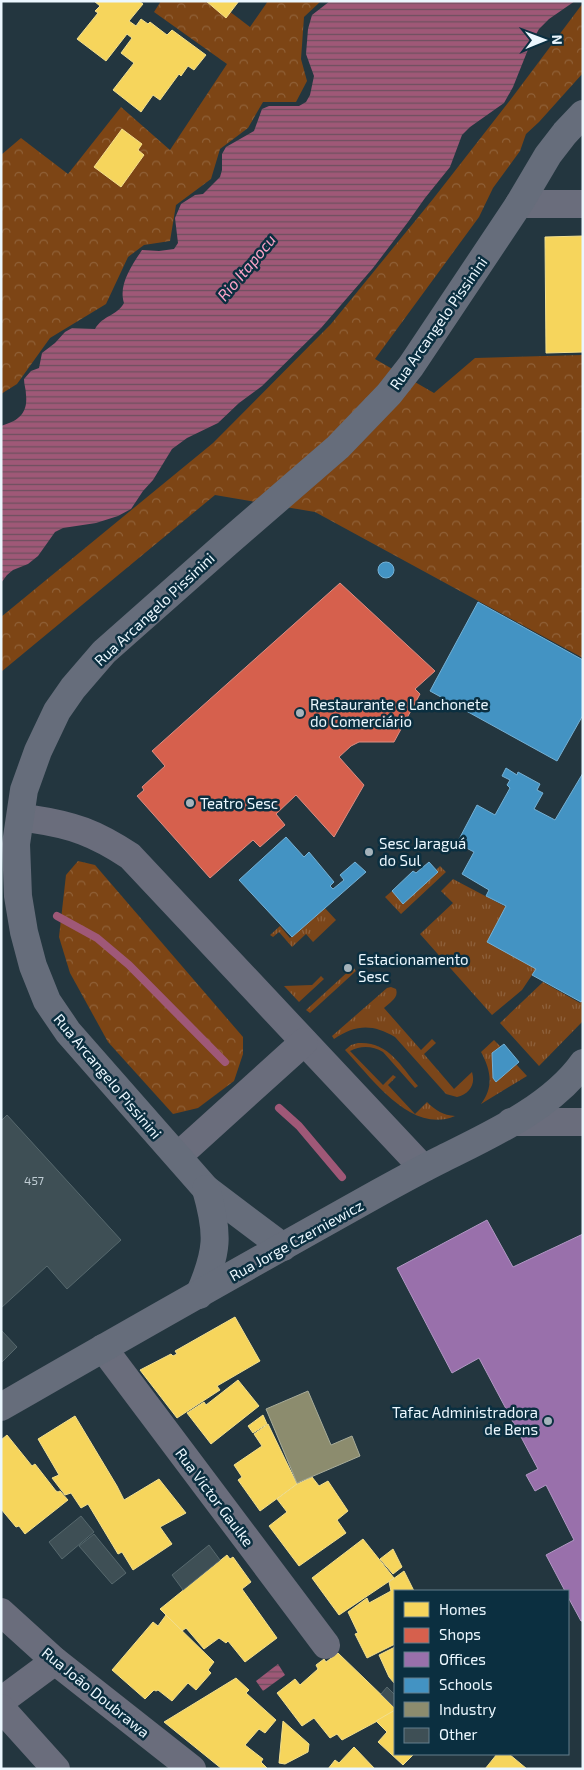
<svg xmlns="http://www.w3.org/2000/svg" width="584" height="1770" font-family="'Exo 2',sans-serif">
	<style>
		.grass { fill: url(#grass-tufts) }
		.forest { fill: url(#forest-crowns) }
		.water { fill: url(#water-rules) }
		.homes { fill: #f6d55c; stroke: #f3df8d }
		.shops { fill: #d6604d; stroke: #dc8d82 }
		.offices { fill: #9970ab; stroke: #b298c4 }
		.schools { fill: #4393c3; stroke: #75b1d5 }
		.industry { fill: #8c8c6e; stroke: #a8ac99 }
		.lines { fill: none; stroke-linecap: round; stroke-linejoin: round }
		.stream { stroke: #9f5877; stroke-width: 8 }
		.building { fill: #3e4f55; stroke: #56686d }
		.minor { stroke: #6a6d7c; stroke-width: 28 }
		.major { stroke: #666d7b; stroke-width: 28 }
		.poi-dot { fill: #a5b3bb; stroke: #0b2f40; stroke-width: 2 }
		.labels { text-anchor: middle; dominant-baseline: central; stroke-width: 5; stroke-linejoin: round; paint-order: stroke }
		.number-label { font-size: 12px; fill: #c0cdd4 }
		.street-label { font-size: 15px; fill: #ebf7fe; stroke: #0b2f40 }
		.poi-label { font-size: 15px; fill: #ebf7fe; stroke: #0b2f40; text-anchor: start }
		.water-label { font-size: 16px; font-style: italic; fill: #faa2c6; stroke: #0b2f40 }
	</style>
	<defs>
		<pattern id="grass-tufts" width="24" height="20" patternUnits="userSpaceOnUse" patternTransform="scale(1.25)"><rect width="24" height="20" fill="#7b461a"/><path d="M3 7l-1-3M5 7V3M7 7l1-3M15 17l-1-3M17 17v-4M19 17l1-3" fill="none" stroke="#8e613c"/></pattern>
		<pattern id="forest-crowns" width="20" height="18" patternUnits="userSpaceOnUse" patternTransform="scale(1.25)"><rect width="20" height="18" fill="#7d4515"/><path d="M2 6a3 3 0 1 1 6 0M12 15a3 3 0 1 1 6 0" fill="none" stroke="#906138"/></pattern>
		<pattern id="water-rules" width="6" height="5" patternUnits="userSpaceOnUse" patternTransform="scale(1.25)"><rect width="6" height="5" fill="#9f5877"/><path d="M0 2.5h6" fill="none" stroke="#6e505f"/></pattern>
	</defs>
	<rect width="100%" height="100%" fill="#23363f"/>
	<g class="grass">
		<polygon points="440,866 446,872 401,914 385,897 392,891 404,903 437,872 436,870"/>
		<polygon points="453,879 506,907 536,969 522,990 492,1015 420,934 453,903 441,891"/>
		<polygon points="324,907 336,920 313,942 306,934 292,947 279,932 273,937 270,935 280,926 290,938"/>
		<polygon points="353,967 356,971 310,1013 306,1010"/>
		<polygon points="321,976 324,979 299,1002 284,986 312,985"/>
		<polygon points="543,982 580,1003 583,999 583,1021 539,1066 500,1023"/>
		<path d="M391,987L396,989C399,998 390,1002 384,1008L421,1050L432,1039L436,1043L424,1054L454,1089L472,1072C476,1085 469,1094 457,1097L446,1094L395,1037C373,1024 356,1024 334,1039L332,1036L387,988Z"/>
		<path d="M494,1040L501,1047L492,1054L493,1078L496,1081L516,1064L527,1076L481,1104C494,1087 491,1070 481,1052Z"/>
		<path d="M358,1043C388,1041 400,1065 418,1086L415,1088L383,1052C373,1046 361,1045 350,1051L383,1085L393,1075L396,1077L388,1085L415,1114L427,1102C436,1111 443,1115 455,1116C411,1135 372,1078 345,1050L351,1045Z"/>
	</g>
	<g class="forest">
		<polygon points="161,1 216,1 250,27 268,1 321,1 304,17 301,59 307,81 296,102 263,102 248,128 220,149 211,179 176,205 170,241 144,245 128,257 106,304 50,338 17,384 1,394 1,155 21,138 68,174 121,107 170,150 227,64 154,12"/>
		<polygon points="583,3 583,73 539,122 526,134 520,151 493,188 479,217 375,359 434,393 475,358 583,355 583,658 315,512 215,495 1,672 1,617 213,443 331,324 433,199 511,99"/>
		<polygon points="78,861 95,865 243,1037 243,1054 234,1081 198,1108 173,1114 108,1042 70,973 59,937 66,875"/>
	</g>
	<g class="water">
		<path d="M330,1H575L549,19L539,29L529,47L513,87L504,103L470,127L462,135L450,167L425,198L408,222L373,268L321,328L262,386L239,403L218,423L187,438L172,449L153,480L143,491L131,509L118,516L96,523L63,528L55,532L38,556L28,564L13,570L7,575L1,583V426C18,421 28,414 26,395C26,389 24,385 24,379L31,371L39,368L42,353L55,343L65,332L72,328L95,329C103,315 117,316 124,303C118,285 132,265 142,250L159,251L174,249L178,243L175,218L181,204L195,195L203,194L220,177L222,170V154L226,147L254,131L262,109L269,106H299L306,102L310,95L314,76L306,54L308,29L312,15Z"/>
		<polygon points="278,1664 285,1675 263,1691 256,1681"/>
	</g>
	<g class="homes">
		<polygon points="94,1 139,1 143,4 129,21 136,26 141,19 148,24 150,22 167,35 172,30 206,55 194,70 188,66 181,76 179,74 160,100 153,95 141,112 113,90 134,63 121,53 132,38 127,34 106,61 77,39 98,13 95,11 100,6"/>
		<polygon points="206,1 239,1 226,18"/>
		<polygon points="122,129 142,144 138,150 144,155 121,187 94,167"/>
		<polygon points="583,236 583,352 546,353 545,237"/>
		<polygon points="235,1317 260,1361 217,1386 220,1390 177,1418 140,1370 171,1354 173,1356 177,1354 175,1351"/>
		<polygon points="238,1380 259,1406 211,1444 187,1413 204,1402 206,1405"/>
		<polygon points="263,1415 267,1424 253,1433 248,1426"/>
		<polygon points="75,1416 117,1486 124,1500 159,1479 186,1513 160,1527 172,1544 133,1570 122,1552 118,1554 88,1504 81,1508 71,1493 65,1495 52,1478 59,1475 38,1439"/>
		<polygon points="268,1424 297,1484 260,1511 238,1480 242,1477 234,1465 262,1446 254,1434"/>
		<polygon points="7,1435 32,1466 35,1464 56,1491 58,1492 60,1491 68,1500 25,1534 19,1526 16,1527 1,1509 1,1440"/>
		<polygon points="312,1477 319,1486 328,1481 348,1511 337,1520 346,1533 299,1566 269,1526 287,1512 277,1499 297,1484"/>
		<polygon points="363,1539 394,1578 339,1615 312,1578"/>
		<polygon points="393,1549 402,1567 393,1574 380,1559"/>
		<polygon points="227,1555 230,1559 233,1557 251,1582 242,1589 277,1638 245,1662 228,1641 226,1643 219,1638 204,1649 186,1628 182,1631 160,1609"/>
		<polygon points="404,1571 414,1591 395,1591 395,1644 367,1658 355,1634 358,1633 348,1612 367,1598 369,1603 391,1591 389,1582"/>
		<polygon points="166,1615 214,1662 208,1670 211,1673 196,1690 188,1683 172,1701 158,1690 156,1691 154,1690 145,1699 112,1670 153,1622 158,1626"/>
		<polygon points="395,1647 395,1684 389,1677 379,1655"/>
		<polygon points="338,1653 395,1708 395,1710 385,1717 342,1740 337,1734 330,1738 314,1718 302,1726 277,1693 295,1679 300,1685 318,1669 316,1665 324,1659 326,1662"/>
		<polygon points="236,1678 249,1690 246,1693 276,1720 265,1733 259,1729 245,1745 263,1759 261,1762 268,1769 222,1769 164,1722"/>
		<polygon points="395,1710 395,1754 414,1754 403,1765 378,1742 387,1732 376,1721"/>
		<polygon points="283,1721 309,1744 308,1752 285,1764 279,1763"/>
		<polygon points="354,1747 375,1769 328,1769 335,1760 339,1763"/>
		<polygon points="497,1754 509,1754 527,1769 485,1769"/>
	</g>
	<polygon class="shops" points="340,583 435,671 415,689 420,694 394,742 359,742 351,746 339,757 364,785 334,837 296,795 276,814 285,825 260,847 253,840 210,878 137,796 144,790 142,787 165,766 152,751"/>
	<polygon class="offices" points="487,1220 513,1267 583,1234 583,1621 581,1621 568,1597 568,1591 565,1591 546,1555 574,1540 546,1485 535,1491 526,1475 538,1469 479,1358 452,1373 397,1268"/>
	<g class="schools">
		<circle cx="386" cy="570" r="8"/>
		<polygon points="478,602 583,660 583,715 557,761 430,691"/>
		<polygon points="506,768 517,775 518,772 540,784 537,790 543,793 534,809 555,820 583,773 583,999 581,1002 532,975 536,969 487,942 506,906 486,896 489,890 462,874 474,852 457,843 477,805 495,815 510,788 507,785 510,780 502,776"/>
		<polygon points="286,837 304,857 309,852 334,882 330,886 333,889 344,880 340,875 355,862 366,872 292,937 239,880"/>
		<polygon points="429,862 438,872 403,904 392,891 413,871 416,873"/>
		<polygon points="504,1044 519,1062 496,1082 493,1078 492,1053"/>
	</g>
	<polygon class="industry" points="308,1391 331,1445 352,1436 360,1456 297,1483 266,1409"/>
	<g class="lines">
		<g class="stream">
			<polyline points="57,916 97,938 129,965 225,1062"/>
			<polyline points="279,1108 299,1126 342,1177"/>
		</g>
	</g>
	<g class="building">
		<polygon points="7,1115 121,1240 67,1289 47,1266 1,1308 1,1121"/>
		<polygon points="1,1330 17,1347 1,1363"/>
		<polygon points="81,1516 94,1532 62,1559 49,1542"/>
		<polygon points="94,1534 126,1573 112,1584 79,1546"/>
		<polygon points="209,1545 220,1560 183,1590 172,1575"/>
		<polygon points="387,1687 395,1695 395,1708 381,1694"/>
	</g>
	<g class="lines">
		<g class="minor">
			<polyline points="519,204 583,204"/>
			<path d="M32,819C73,825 95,833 130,856L423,1168"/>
			<polyline points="511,1122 583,1122"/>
			<polyline points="178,1156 304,1042"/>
			<polyline points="103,1348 326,1645"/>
			<polyline points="1,1612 55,1661 192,1769"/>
			<polyline points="1,1701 55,1661"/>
			<polyline points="1,1708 56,1769"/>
		</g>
		<g class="major">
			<polyline points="283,1247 206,1189 68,1032 47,1001 33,966 24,932 18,896 16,844 24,790 38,751 57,711 73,688 104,652 226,544 338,447 389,394 411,366 519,204 548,155 565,133 583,114"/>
			<path d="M199,1295C218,1252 219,1234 206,1189"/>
			<path d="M1,1407C127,1334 253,1263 380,1192C400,1181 420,1170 440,1160C488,1136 551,1108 583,1063"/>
		</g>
	</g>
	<g class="poi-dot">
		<circle cx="300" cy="713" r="5"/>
		<circle cx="190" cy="803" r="5"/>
		<circle cx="369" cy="852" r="5"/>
		<circle cx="348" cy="968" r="5"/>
		<circle cx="548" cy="1421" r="5"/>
	</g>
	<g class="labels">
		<g class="number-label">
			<text x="34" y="1180">457</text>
		</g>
		<g class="street-label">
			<text transform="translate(438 323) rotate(-55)">Rua Arcangelo Pissinini</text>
			<text transform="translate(154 609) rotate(-43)">Rua Arcangelo Pissinini</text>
			<text transform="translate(108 1076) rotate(50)">Rua Arcangelo Pissinini</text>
			<text transform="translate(296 1240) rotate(-29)">Rua Jorge Czerniewicz</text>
			<text transform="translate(215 1497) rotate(53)">Rua Victor Gaulke</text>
			<text transform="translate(96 1692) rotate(39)">Rua João Doubrawa</text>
		</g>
		<g class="poi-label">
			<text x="310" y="704">Restaurante e Lanchonete<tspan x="310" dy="17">do Comerciário</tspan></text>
			<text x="200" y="803">Teatro Sesc</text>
			<text x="379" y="843">Sesc Jaraguá<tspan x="379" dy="17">do Sul</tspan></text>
			<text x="358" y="959">Estacionamento<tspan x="358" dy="17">Sesc</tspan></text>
			<text x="538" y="1412" text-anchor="end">Tafac Administradora<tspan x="538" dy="17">de Bens</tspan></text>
		</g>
		<g class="water-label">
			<text transform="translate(246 267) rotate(-50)">Rio Itapocu</text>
		</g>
	</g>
	<rect width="584" height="1770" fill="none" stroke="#ebf7fe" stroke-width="5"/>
	<rect x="394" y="1590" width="175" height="165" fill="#0b2f40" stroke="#657f8c"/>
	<rect x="404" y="1602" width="25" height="15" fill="#f6d55c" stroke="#657f8c"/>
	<text x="439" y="1615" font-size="15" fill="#ebf7fe">Homes</text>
	<rect x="404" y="1628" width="25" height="15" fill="#d6604d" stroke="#657f8c"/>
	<text x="439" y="1640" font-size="15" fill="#ebf7fe">Shops</text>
	<rect x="404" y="1652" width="25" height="15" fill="#9970ab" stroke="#657f8c"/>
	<text x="439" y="1665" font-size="15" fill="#ebf7fe">Offices</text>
	<rect x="404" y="1678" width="25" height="15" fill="#4393c3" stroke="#657f8c"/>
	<text x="439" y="1690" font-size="15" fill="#ebf7fe">Schools</text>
	<rect x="404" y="1702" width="25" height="15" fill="#8c8c6e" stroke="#657f8c"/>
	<text x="439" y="1715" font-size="15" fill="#ebf7fe">Industry</text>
	<rect x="404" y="1728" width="25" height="15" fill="#3e4f55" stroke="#657f8c"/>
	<text x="439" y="1740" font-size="15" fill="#ebf7fe">Other</text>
	<g transform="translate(544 40) rotate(89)" stroke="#0b2f40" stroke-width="4" paint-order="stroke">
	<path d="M0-4L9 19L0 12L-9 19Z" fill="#ebf7fe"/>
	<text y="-8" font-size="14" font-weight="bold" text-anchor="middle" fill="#ebf7fe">N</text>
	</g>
</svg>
